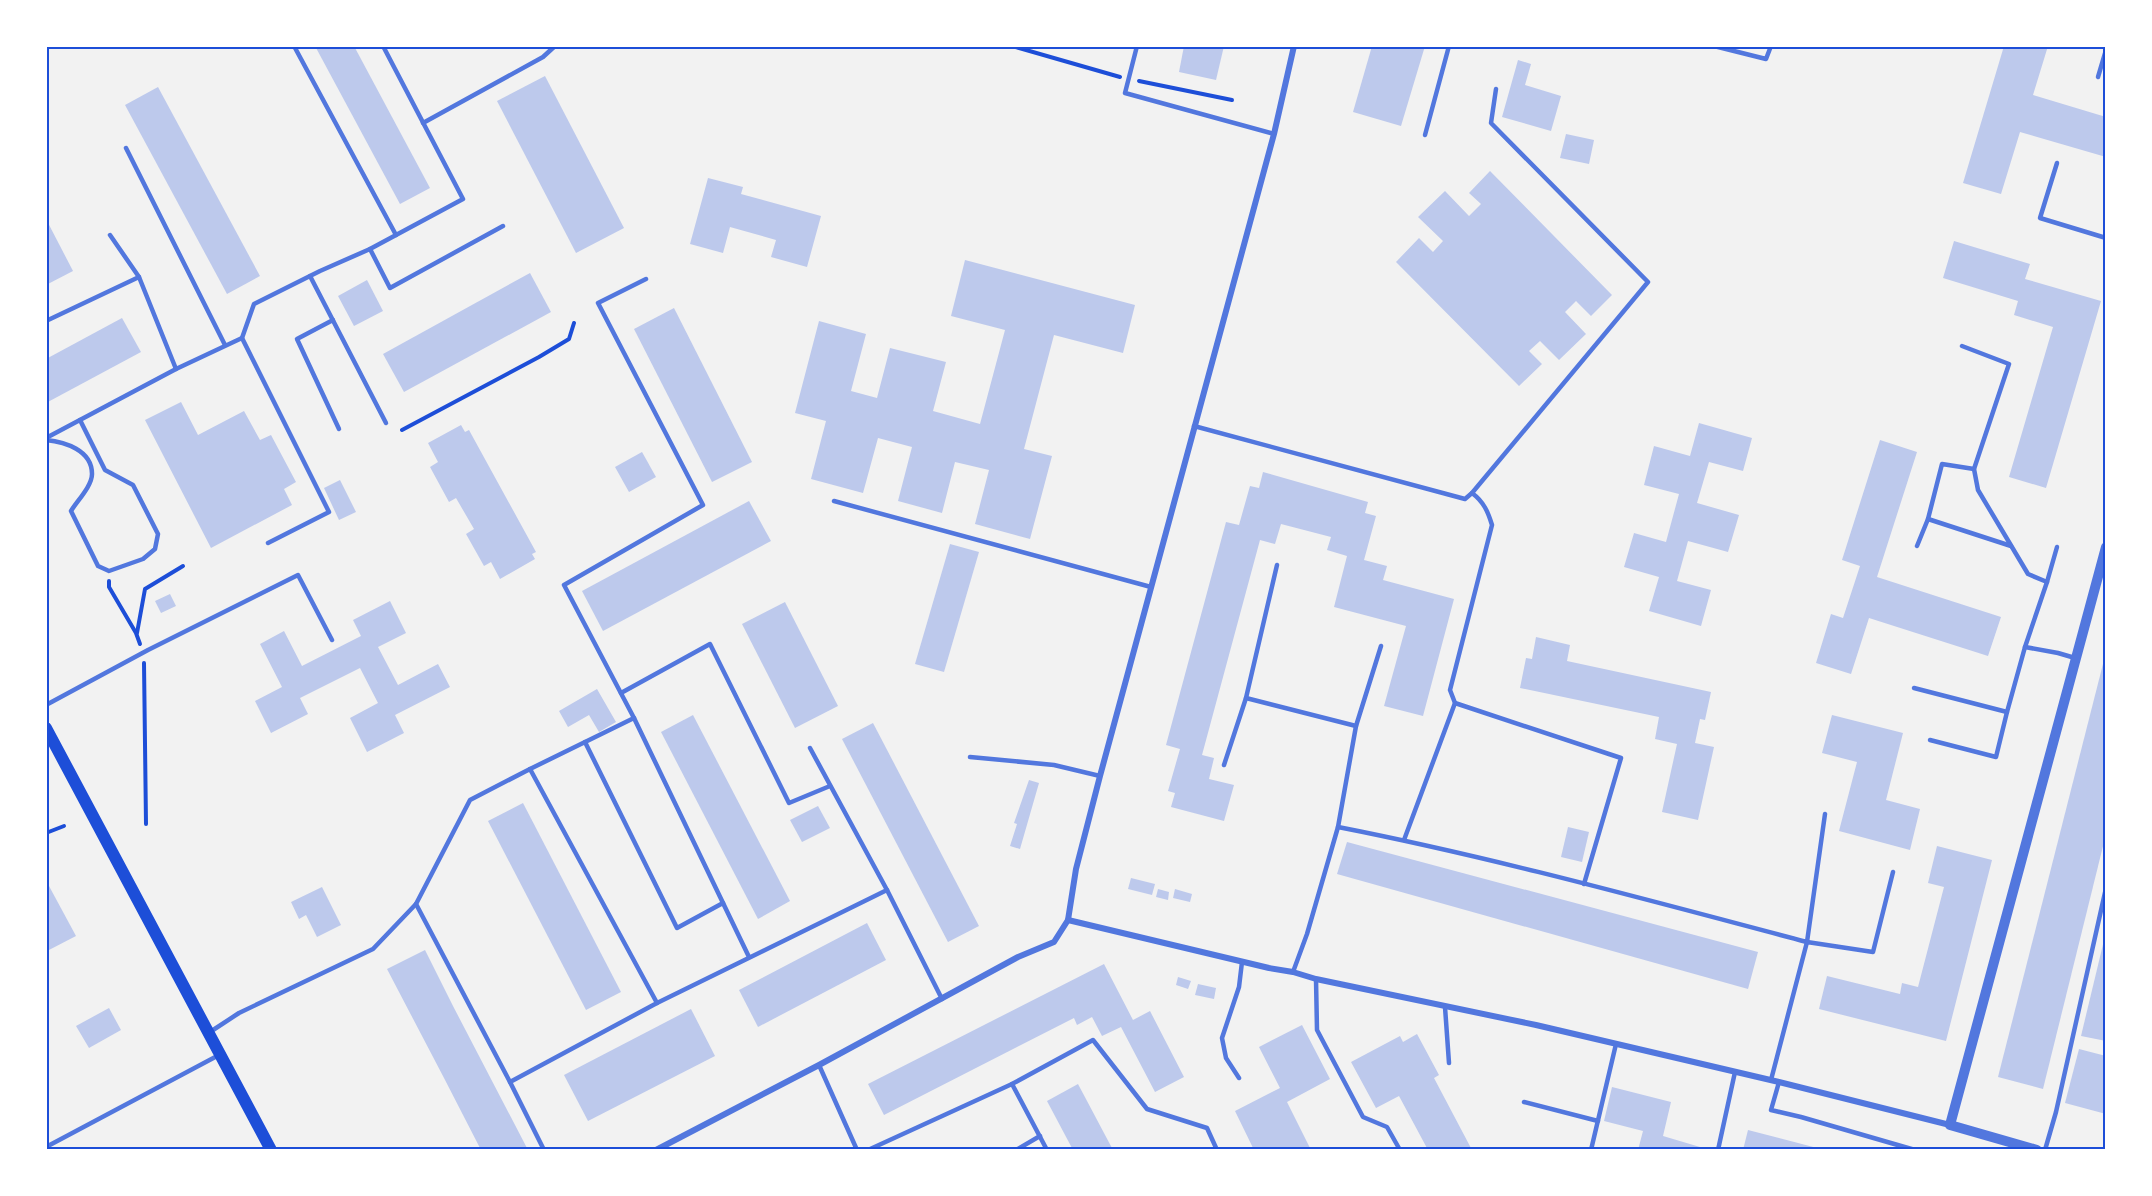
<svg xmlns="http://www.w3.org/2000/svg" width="2152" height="1196" font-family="Mulish,sans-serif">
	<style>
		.building { fill: #bdc9ec }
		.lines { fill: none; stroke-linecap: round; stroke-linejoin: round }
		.path { stroke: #1d4ed8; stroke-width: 4 }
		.service { stroke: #5277de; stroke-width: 4.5 }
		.minor { stroke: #5277de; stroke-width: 6 }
		.tertiary { stroke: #5277de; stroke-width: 10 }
		.secondary { stroke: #1d4ed8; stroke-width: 12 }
		.neatline { fill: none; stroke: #1d4ed8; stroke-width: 2 }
	</style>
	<rect width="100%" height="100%" fill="#f2f2f2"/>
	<g class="building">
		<polygon points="315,46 354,46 430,188 400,204"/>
		<polygon points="1184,46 1224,46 1216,80 1179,72"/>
		<polygon points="1372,46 1425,46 1401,126 1353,112"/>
		<polygon points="2004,46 2048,46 2033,95 2106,117 2106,157 2020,132 2001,194 1963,183"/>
		<polygon points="1518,60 1531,64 1525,85 1561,96 1551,131 1502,117"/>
		<polygon points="545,76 624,228 576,253 497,101"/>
		<polygon points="158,87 260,276 227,294 125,105"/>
		<polygon points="1566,134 1594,140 1589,164 1560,158"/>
		<polygon points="1490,171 1612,295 1591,316 1576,301 1565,312 1586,334 1559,360 1540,341 1529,351 1542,364 1519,386 1396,262 1419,238 1433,252 1443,241 1418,217 1445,191 1469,216 1481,204 1469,193"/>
		<polygon points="708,178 743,187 741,194 821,216 807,267 771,257 776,240 730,227 723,253 690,244"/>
		<polygon points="46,219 73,271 46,285"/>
		<polygon points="1954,241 2030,264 2025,279 2101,301 2046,488 2009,477 2053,327 2014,315 2018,301 1943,278"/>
		<polygon points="965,260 1135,305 1123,353 1054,335 1024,449 1052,456 1030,539 975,524 989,470 955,462 942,513 898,501 912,447 878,438 863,493 811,479 826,421 795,413 819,321 866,334 851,391 877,398 890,348 946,362 933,411 980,424 1005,330 951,316"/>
		<polygon points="530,273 551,312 404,392 383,354"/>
		<polygon points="367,280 383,311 354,326 338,296"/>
		<polygon points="674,308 752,462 712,482 634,329"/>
		<polygon points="122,318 141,352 46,403 46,359"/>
		<polygon points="181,402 198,435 244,411 260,440 271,435 296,482 284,489 292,505 211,548 145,420"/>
		<polygon points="1699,423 1752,438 1743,471 1709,462 1697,503 1739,515 1728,552 1688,541 1677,581 1711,590 1701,626 1649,611 1659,577 1624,567 1634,533 1666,542 1679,494 1644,485 1654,446 1690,456"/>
		<polygon points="461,425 465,432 469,430 536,552 532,554 535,559 500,579 491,562 484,566 466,534 474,529 456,498 449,502 430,467 438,462 428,443"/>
		<polygon points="1880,440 1917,452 1877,577 2001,617 1988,656 1869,618 1851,674 1816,663 1831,614 1843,618 1860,566 1842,560"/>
		<polygon points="642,452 656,477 629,492 615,467"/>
		<polygon points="1263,472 1368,502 1365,513 1376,516 1364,560 1387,566 1383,580 1454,599 1423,716 1384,706 1406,626 1334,607 1347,556 1327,550 1331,537 1281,524 1275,544 1260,540 1202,755 1214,758 1209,779 1234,785 1224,821 1171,807 1175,793 1168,791 1180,749 1166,745 1226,522 1239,525 1250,486 1259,488"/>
		<polygon points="340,480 356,512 339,520 324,488"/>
		<polygon points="749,501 771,541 603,631 582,591"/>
		<polygon points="950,544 979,552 944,672 915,664"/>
		<polygon points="170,594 176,606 161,613 155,601"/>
		<polygon points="390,601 406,633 378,647 398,685 438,664 450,687 395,715 404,733 367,752 350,718 378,703 360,668 300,698 308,714 271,733 255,701 282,687 260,644 284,631 302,666 361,636 353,620"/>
		<polygon points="785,602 838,706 795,728 742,624"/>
		<polygon points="1536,637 1570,645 1567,661 1711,692 1705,720 1700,719 1695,743 1714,747 1698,820 1662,812 1677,744 1655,739 1659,717 1520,688 1526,658 1532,659"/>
		<polygon points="2105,656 2106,834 2043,1089 1998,1077"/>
		<polygon points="597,689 616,722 599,732 589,715 568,727 559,711"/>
		<polygon points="693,715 790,901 758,919 661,732"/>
		<polygon points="1832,715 1903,733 1886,800 1920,809 1910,850 1839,831 1857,762 1822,753"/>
		<polygon points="873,723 979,926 948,942 842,739"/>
		<polygon points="1029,780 1039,783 1020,849 1010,846 1017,824 1014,823"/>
		<polygon points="523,803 621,992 586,1010 488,821"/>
		<polygon points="818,806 830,828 802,842 790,820"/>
		<polygon points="1568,827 1589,832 1582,862 1561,857"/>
		<polygon points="1347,842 1758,952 1748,989 1337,874"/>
		<polygon points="1937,846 1992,860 1946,1041 1819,1009 1827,976 1900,994 1902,983 1918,987 1944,887 1928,883"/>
		<polygon points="1131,878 1155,884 1152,895 1128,889"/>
		<polygon points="49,886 76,936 47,951 46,888"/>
		<polygon points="322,887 341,925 317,937 306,915 299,919 291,902"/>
		<polygon points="1158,889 1169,892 1168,900 1156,897"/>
		<polygon points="1175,889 1192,894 1190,902 1173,898"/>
		<polygon points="867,923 886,960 758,1027 739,990"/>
		<polygon points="2105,936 2106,936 2106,1041 2081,1036"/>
		<polygon points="425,950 453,1006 528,1150 481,1150 444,1078 387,969"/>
		<polygon points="1104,964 1133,1020 1150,1011 1184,1077 1155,1092 1121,1027 1102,1036 1092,1017 1077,1025 1074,1018 884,1115 868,1084"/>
		<polygon points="1178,977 1191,981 1188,989 1176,985"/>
		<polygon points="1198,984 1216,988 1214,999 1195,995"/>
		<polygon points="109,1008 121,1030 89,1048 76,1026"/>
		<polygon points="691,1009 715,1056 588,1121 564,1075"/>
		<polygon points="1302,1025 1330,1079 1287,1102 1311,1150 1254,1150 1235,1111 1280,1088 1259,1047"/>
		<polygon points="1417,1034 1439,1075 1434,1078 1472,1150 1428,1150 1399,1096 1376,1108 1351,1062 1400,1036 1403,1042"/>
		<polygon points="2079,1049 2106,1056 2106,1114 2065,1103"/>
		<polygon points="1078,1084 1113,1150 1073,1150 1047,1101"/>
		<polygon points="1612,1087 1671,1102 1663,1136 1700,1147 1699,1150 1638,1150 1643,1131 1604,1121"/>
		<polygon points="1748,1130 1821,1149 1821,1150 1743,1150"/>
	</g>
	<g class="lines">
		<g class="path">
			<polyline points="1012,46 1120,77"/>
			<polyline points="1139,81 1232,100"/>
			<polyline points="402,430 539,357 569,339 574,323"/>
			<polyline points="109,581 109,587 136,633 140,644"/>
			<polyline points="137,633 145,589 183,566"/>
			<polyline points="144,663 146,824"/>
			<polyline points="46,833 64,826"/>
		</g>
		<g class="service">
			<polyline points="294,46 396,235"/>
			<polyline points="1137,46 1125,93 1274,134"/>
			<polyline points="1714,46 1766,59 1771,46"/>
			<polyline points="2098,77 2106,50"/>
			<polyline points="423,123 543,57 555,46"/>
			<polyline points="1425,135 1449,46"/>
			<polyline points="126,148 225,345"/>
			<polyline points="2057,163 2040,218 2106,238"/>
			<polyline points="110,235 139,277 176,369"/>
			<polyline points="370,249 390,288 503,226"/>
			<polyline points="310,276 386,423"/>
			<polyline points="646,279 598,303 703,505 564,585 634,718 749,957"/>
			<polyline points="333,320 297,339 339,429"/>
			<polyline points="46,321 139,277"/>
			<polyline points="242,338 329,512 268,543"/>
			<polyline points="1962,346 2009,364 1974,469 1978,490 2028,574 2047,582 2025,647 2058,653 2075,658"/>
			<path d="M1194,426L1465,499L1472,493C1484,502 1488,512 1492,525L1450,690L1455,703L1404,840"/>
			<polyline points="46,438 176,369 242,338 254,304 320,271 370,249 463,199 383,46"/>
			<path d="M46,440C65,442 92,450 92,474C92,486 77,501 71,511L98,566L109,571L143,559L155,549L158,534L133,485L105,470L80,420"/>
			<polyline points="1472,493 1648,282 1491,123 1496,89"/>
			<polyline points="834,501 1151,587"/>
			<polyline points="1928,519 2011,546"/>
			<polyline points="1917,546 1928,519 1942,464 1974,469"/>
			<polyline points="2047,582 2057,547"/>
			<polyline points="1914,688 2007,712 2025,647"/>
			<polyline points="621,693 710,644 789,803 830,786"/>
			<polyline points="1246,698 1356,726"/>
			<polyline points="1455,703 1621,758 1584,884"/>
			<polyline points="46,705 148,650 298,575 332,640"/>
			<polyline points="1930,740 1996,757 2007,712"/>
			<polyline points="585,742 677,928 723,903"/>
			<polyline points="810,748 887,890 942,999"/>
			<polyline points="970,757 1054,765 1100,776"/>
			<polyline points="1224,765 1246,698 1277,565"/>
			<polyline points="530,769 634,718"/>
			<path d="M1338,827C1496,858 1651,901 1807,942L1825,814"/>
			<polyline points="416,904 510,1082"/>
			<polyline points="1293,972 1307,934 1338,827 1356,726 1381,646"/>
			<polyline points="1316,979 1317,1030 1363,1117 1387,1127 1400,1150"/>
			<polyline points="657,1003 887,890"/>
			<polyline points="1445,1007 1449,1063"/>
			<polyline points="210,1032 239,1013 373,949 416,904 470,800 530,769 657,1003 510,1082 544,1150"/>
			<polyline points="819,1065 857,1150"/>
			<polyline points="1239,1078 1226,1058 1222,1038 1239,987 1242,962"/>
			<polyline points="1771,1080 1807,942 1873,952 1893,872"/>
			<polyline points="1779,1082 1771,1110 1801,1117 1915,1150"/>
			<polyline points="1012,1084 1093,1040 1147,1109 1207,1128 1217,1150"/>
			<polyline points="1524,1102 1598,1121"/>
			<polyline points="46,1147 219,1055"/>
			<polyline points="868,1150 1012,1084 1047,1150"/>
			<polyline points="1016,1150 1040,1136"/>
			<polyline points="1591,1150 1616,1044"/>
			<polyline points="1718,1150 1735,1072"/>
			<polyline points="2045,1150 2056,1112 2106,888"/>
		</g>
		<g class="minor">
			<polyline points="1068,920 1269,968 1293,972 1316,979 1536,1025 1779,1082 1950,1125"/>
			<polyline points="656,1150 819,1065 1018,957 1054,942 1068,920 1076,869 1100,776 1274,134 1294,46"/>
		</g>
		<polyline class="tertiary" points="2037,1150 1950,1125 2106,547"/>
		<polyline class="secondary" points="46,728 271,1150"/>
	</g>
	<rect width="2152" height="1196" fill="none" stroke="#ffffff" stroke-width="96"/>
	<rect x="48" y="48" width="2056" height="1100" class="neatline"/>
</svg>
